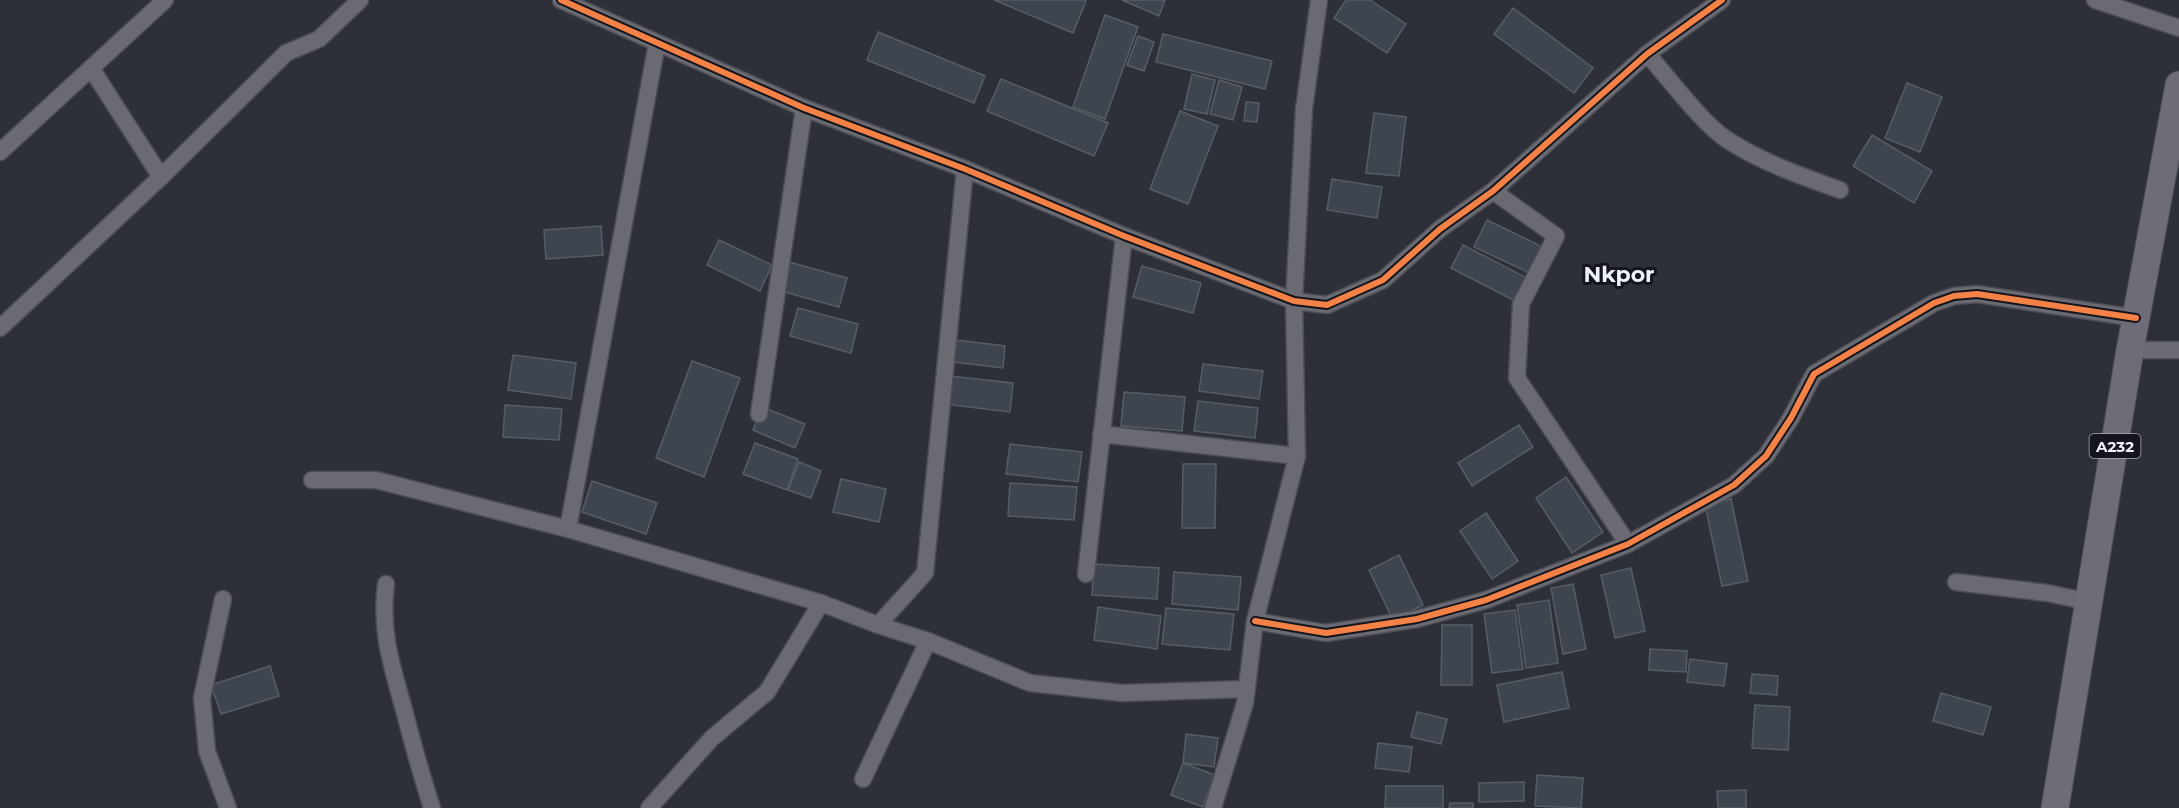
<svg xmlns="http://www.w3.org/2000/svg" width="2179" height="808" font-family="Montserrat,sans-serif">
	<style>
		.building { fill: #3e454e; stroke: #585d64; stroke-width: 1.5 }
		.lines { fill: none; stroke-linecap: round; stroke-linejoin: round }
		.minor-casing { stroke: #4b4c54; stroke-width: 19 }
		.primary-casing { stroke: #4b4c54; stroke-width: 29 }
		.minor { stroke: #6a6b72; stroke-width: 16 }
		.primary { stroke: #6e6c76; stroke-width: 27 }
		.cycleway-casing { stroke: #14151d; stroke-width: 10 }
		.cycleway { stroke: #f48246; stroke-width: 6 }
		.labels { text-anchor: middle; dominant-baseline: central; stroke-width: 6; stroke-linejoin: round; paint-order: stroke }
		.shield { fill: #14151d; stroke: #adaeb8; stroke-width: 1.5 }
		.shield-label { font-size: 15px; font-weight: bold; fill: #eef0fb }
		.district-label { font-size: 22px; font-weight: bold; fill: #eef0fb; stroke: #14151d }
	</style>
	<rect width="100%" height="100%" fill="#2e3039"/>
	<g class="building">
		<polygon points="994,0 1085,0 1086,1 1073,33"/>
		<polygon points="1122,0 1165,0 1159,16"/>
		<polygon points="1346,0 1370,0 1406,24 1387,53 1334,18"/>
		<polygon points="1513,8 1593,68 1574,93 1494,34"/>
		<polygon points="1105,15 1138,27 1105,119 1073,107"/>
		<polygon points="878,32 985,76 974,103 867,60"/>
		<polygon points="1163,34 1272,61 1265,89 1156,62"/>
		<polygon points="1138,36 1154,42 1144,71 1127,65"/>
		<polygon points="1192,74 1215,80 1207,114 1184,109"/>
		<polygon points="1001,79 1108,123 1094,156 987,111"/>
		<polygon points="1219,80 1242,87 1233,120 1210,114"/>
		<polygon points="1907,83 1942,97 1920,152 1885,138"/>
		<polygon points="1246,102 1259,103 1257,122 1244,121"/>
		<polygon points="1180,111 1218,126 1188,204 1150,189"/>
		<polygon points="1374,113 1406,117 1399,176 1366,173"/>
		<polygon points="1872,135 1932,171 1914,203 1853,166"/>
		<polygon points="1332,179 1382,187 1377,218 1327,210"/>
		<polygon points="1487,220 1547,249 1534,275 1474,247"/>
		<polygon points="601,226 603,255 546,259 544,230"/>
		<polygon points="719,240 772,265 760,291 707,265"/>
		<polygon points="1463,245 1527,278 1515,301 1451,268"/>
		<polygon points="789,262 847,278 839,307 781,291"/>
		<polygon points="1142,266 1201,283 1193,313 1133,297"/>
		<polygon points="798,308 858,324 851,353 790,336"/>
		<polygon points="948,339 1005,346 1003,368 945,361"/>
		<polygon points="513,355 576,363 571,399 508,390"/>
		<polygon points="692,361 740,378 704,477 656,458"/>
		<polygon points="1203,364 1263,371 1259,399 1199,391"/>
		<polygon points="940,375 1013,383 1010,412 937,403"/>
		<polygon points="1124,392 1185,397 1182,431 1121,426"/>
		<polygon points="1198,401 1258,408 1255,438 1194,431"/>
		<polygon points="505,405 562,409 559,440 503,437"/>
		<polygon points="762,407 805,424 795,448 753,430"/>
		<polygon points="1519,425 1533,447 1472,486 1458,463"/>
		<polygon points="755,443 798,459 787,490 743,474"/>
		<polygon points="1010,444 1082,452 1078,482 1006,474"/>
		<polygon points="799,462 821,471 811,498 788,490"/>
		<polygon points="1183,464 1216,464 1215,528 1182,528"/>
		<polygon points="1566,477 1603,532 1572,553 1536,498"/>
		<polygon points="841,479 886,489 879,522 833,512"/>
		<polygon points="592,481 657,503 646,534 582,512"/>
		<polygon points="1010,483 1077,487 1074,520 1008,516"/>
		<polygon points="1731,499 1748,581 1722,586 1705,505"/>
		<polygon points="1486,513 1518,561 1492,579 1460,531"/>
		<polygon points="1399,555 1423,605 1393,620 1369,570"/>
		<polygon points="1094,564 1159,568 1157,599 1092,595"/>
		<polygon points="1631,568 1645,631 1615,638 1601,575"/>
		<polygon points="1174,572 1241,577 1238,610 1172,604"/>
		<polygon points="1573,584 1586,649 1563,654 1551,588"/>
		<polygon points="1549,600 1558,663 1526,668 1517,605"/>
		<polygon points="1098,607 1161,616 1157,649 1094,640"/>
		<polygon points="1166,608 1234,614 1230,650 1162,644"/>
		<polygon points="1515,610 1523,669 1492,673 1484,614"/>
		<polygon points="1442,625 1472,625 1472,685 1441,685"/>
		<polygon points="1650,649 1687,651 1686,672 1649,670"/>
		<polygon points="1690,659 1727,664 1724,686 1687,682"/>
		<polygon points="270,666 279,696 221,714 211,685"/>
		<polygon points="1562,672 1569,708 1504,722 1497,685"/>
		<polygon points="1752,674 1778,676 1777,695 1750,693"/>
		<polygon points="1941,693 1991,707 1983,735 1933,721"/>
		<polygon points="1755,705 1790,707 1788,750 1752,748"/>
		<polygon points="1417,712 1447,719 1441,744 1411,737"/>
		<polygon points="1186,734 1218,738 1214,767 1183,763"/>
		<polygon points="1378,743 1412,747 1409,772 1375,768"/>
		<polygon points="1183,763 1215,775 1203,807 1171,795"/>
		<polygon points="1537,775 1583,778 1581,808 1535,806"/>
		<polygon points="1524,782 1524,801 1479,802 1479,783"/>
		<polygon points="1386,786 1443,786 1443,808 1385,808"/>
		<polygon points="1746,790 1746,808 1718,808 1717,791"/>
		<polygon points="1450,803 1473,803 1473,808 1449,808"/>
	</g>
	<g class="lines">
		<defs>
			<g id="minor">
				<polyline points="561,0 804,108 965,169 1124,236 1294,301 1327,305 1383,280 1440,229 1493,191 1647,54 1722,0"/>
				<polyline points="2095,0 2179,28"/>
				<path d="M1647,54C1669,78 1700,121 1726,139C1761,162 1801,176 1840,190"/>
				<polyline points="91,68 161,177"/>
				<polyline points="0,152 165,0"/>
				<polyline points="1493,191 1556,236 1521,304 1517,378 1628,544"/>
				<polyline points="0,328 161,177 286,53 319,39 360,0"/>
				<polyline points="2130,350 2179,350"/>
				<polyline points="759,414 804,108"/>
				<polyline points="1101,434 1297,456"/>
				<polyline points="312,480 376,480 568,529 821,603 878,625 928,641 1030,683 1122,693 1247,689"/>
				<polyline points="568,529 657,43"/>
				<polyline points="1086,574 1124,236"/>
				<polyline points="1956,582 2047,593 2090,602"/>
				<path d="M386,584C380,629 391,664 403,706C412,741 421,774 432,808"/>
				<polyline points="223,599 202,698 207,751 228,808"/>
				<polyline points="1255,621 1326,633 1417,619 1486,600 1628,544 1734,485 1766,456 1791,418 1814,374 1934,303 1954,296 1977,294 2136,318"/>
				<polyline points="878,625 925,573 965,169"/>
				<polyline points="863,779 928,641"/>
				<polyline points="649,808 712,738 767,692 821,603"/>
				<polyline points="1213,808 1245,703 1255,621 1297,456 1294,301 1304,109 1319,0"/>
			</g>
			<polyline id="primary" points="2055,808 2130,350 2179,85"/>
		</defs>
		<use href="#minor" class="minor-casing"/>
		<use href="#primary" class="primary-casing"/>
		<use href="#minor" class="minor"/>
		<use href="#primary" class="primary"/>
		<defs>
			<g id="cycleway">
				<polyline points="561,0 804,108 965,169 1124,236 1294,301 1327,305 1383,280 1440,229 1493,191 1647,54 1722,0"/>
				<polyline points="1255,621 1326,633 1417,619 1486,600 1628,544 1734,485 1766,456 1791,418 1814,374 1934,303 1954,296 1977,294 2136,318"/>
			</g>
		</defs>
		<use href="#cycleway" class="cycleway-casing"/>
		<use href="#cycleway" class="cycleway"/>
	</g>
	<g class="labels">
		<rect class="shield" x="2089.5" y="434" width="51" height="24" rx="4.5"/>
		<g class="shield-label">
			<text x="2115" y="446">A232</text>
		</g>
		<g class="district-label">
			<text x="1619" y="274">Nkpor</text>
		</g>
	</g>
</svg>
